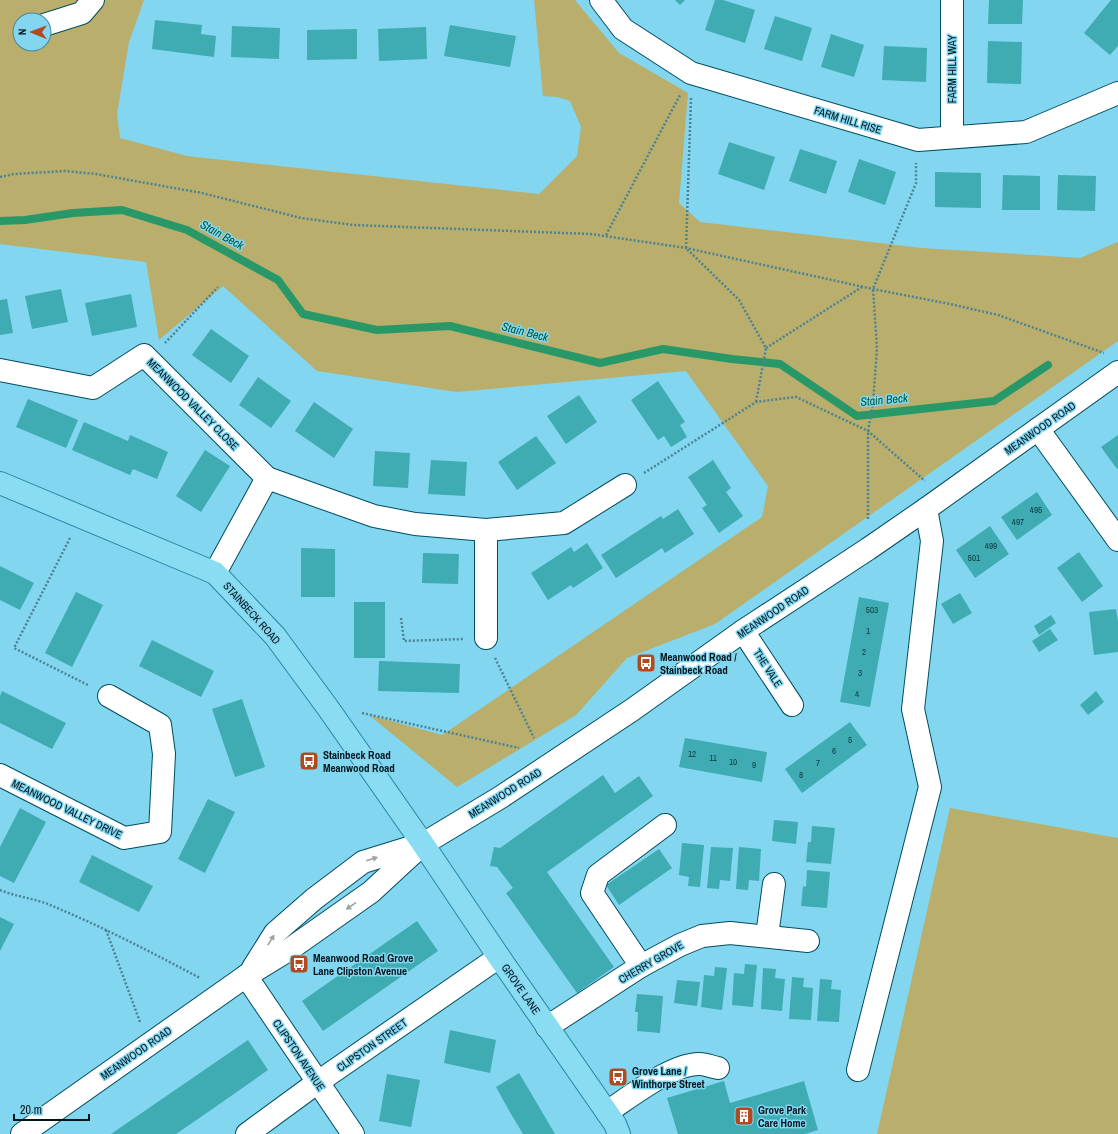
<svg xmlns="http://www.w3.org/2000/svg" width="1118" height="1134" font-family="'Archivo Narrow',sans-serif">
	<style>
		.green { fill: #b9ae6b; fill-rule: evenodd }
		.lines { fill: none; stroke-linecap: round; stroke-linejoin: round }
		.stream { stroke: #299869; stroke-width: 8 }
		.building { fill: #3eacb2 }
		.minor-casing { stroke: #004d5f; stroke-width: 24 }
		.major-casing { stroke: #2786a1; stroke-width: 24 }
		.path { stroke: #4b8395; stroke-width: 2.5; stroke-dasharray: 2 2; stroke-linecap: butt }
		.minor { stroke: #fff; stroke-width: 22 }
		.major { stroke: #8adcf2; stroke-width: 22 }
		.oneway { fill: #99a1a3 }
		.labels { text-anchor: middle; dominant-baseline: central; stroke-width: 3; stroke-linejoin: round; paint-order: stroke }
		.number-label { font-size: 9px; fill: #103940 }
		.street-label { font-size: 11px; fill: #00131a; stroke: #82d6f0 }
		.poi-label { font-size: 11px; font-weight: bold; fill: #00131a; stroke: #82d6f0; text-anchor: start }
		.water-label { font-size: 12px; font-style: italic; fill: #005737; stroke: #82d6f0 }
	</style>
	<rect width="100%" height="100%" fill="#82d6f0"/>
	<g class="green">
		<path d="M0,0H144L129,42L117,114L120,138L187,156L539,194L577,156L581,127L570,101L558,97L543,96L534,0H575L619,53L688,93L679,203L700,222L922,248L1080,258L1118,242V341L715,624L627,658L576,715L457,787L369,715L442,735L762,517L768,486L686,371L457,392L317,371L223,286L159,340L146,262L0,244ZM20,20H44V44H20Z"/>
		<polygon points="950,808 1118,838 1118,1134 877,1134"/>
	</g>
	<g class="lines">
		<polyline class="stream" points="0,221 25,220 73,213 122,210 187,230 278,280 303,314 377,330 450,326 600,363 663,349 732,359 780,364 857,416 994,401 1048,365"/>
	</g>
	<g class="building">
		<polygon points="675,0 685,0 680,5"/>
		<polygon points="715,0 723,0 755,10 745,43 705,30"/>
		<polygon points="989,0 1023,0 1022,24 988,24"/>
		<polygon points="1111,0 1118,0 1118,46 1110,55 1084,33"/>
		<polygon points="775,16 812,28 802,61 764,49"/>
		<polygon points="155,20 202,25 201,34 216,36 214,57 152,49"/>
		<polygon points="450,25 516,36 510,67 444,56"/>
		<polygon points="232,26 280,28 279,59 231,57"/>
		<polygon points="426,27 427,59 379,61 378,29"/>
		<polygon points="357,29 357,59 307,60 307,30"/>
		<polygon points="831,34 864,45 854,77 821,67"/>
		<polygon points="988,41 1022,42 1021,84 987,83"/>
		<polygon points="884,46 927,48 926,82 882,80"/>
		<polygon points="729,142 775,157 764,190 718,174"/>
		<polygon points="800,149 837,161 826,194 789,181"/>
		<polygon points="859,159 896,172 885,205 848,192"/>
		<polygon points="935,172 981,173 981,208 935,207"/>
		<polygon points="1003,175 1040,176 1040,210 1002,210"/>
		<polygon points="1058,175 1096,176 1095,211 1057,210"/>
		<polygon points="61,289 68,322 32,329 25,296"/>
		<polygon points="131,294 137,327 92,336 85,303"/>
		<polygon points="7,299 13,333 0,335 0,300"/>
		<polygon points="211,329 249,356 231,383 192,355"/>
		<polygon points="258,377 291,401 271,428 239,405"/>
		<polygon points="658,381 685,422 680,425 687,437 671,447 664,436 658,440 631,400"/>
		<polygon points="579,395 597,422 566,444 547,416"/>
		<polygon points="28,399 78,420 66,448 16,427"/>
		<polygon points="314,402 353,429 334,458 295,431"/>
		<polygon points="84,422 128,441 130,435 168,452 157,479 133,469 130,475 72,450"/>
		<polygon points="1118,435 1118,468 1117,469 1101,447"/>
		<polygon points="536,436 556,463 517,490 498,462"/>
		<polygon points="205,450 230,466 201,512 176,496"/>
		<polygon points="375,451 410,453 408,488 373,486"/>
		<polygon points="431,460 467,462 465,496 428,494"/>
		<polygon points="713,460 731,488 726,492 743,516 719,533 702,508 707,505 688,477"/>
		<polygon points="1037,492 1052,515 1017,540 1001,517"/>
		<polygon points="678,509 694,534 665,553 662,548 616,578 601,555 661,516 663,519"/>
		<polygon points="990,526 1009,554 975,578 956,550"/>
		<polygon points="587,543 603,568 573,588 571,585 548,600 531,573 571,547 574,552"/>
		<polygon points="301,548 335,549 335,597 301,597"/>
		<polygon points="1079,552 1103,586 1082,602 1057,568"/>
		<polygon points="423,553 459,554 458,584 422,583"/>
		<polygon points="0,566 34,583 20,610 0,600"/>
		<polygon points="76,592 103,605 72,667 45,653"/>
		<polygon points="960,593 972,613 953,624 941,604"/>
		<polygon points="859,597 889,603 870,707 840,702"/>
		<rect x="354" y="602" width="31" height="56"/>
		<polygon points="1116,609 1118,621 1118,652 1094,655 1089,612"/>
		<polygon points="1051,615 1056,623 1039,635 1034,626"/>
		<polygon points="1050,629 1058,640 1039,652 1032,641"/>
		<polygon points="152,640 214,671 201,697 139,666"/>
		<polygon points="379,661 460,664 459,693 378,691"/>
		<polygon points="2,691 66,723 52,749 0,723 0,696"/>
		<polygon points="1096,691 1104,702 1088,715 1080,705"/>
		<polygon points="242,699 265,767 235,777 212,709"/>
		<polygon points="850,722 867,745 802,793 785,769"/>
		<polygon points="685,738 767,752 762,782 679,767"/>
		<polygon points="603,775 615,793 639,776 653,796 547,872 614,967 577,993 506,893 513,888 497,867 490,866 494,847 500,848"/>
		<polygon points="208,799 235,812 205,873 178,859"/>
		<polygon points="20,808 46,822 14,883 0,876 0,847"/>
		<polygon points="774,820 798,822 796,844 772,841"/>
		<polygon points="812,826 835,828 831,864 806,862 808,842 811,842"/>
		<polygon points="682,843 704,845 700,887 688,886 689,877 679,875"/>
		<polygon points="711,847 733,848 730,881 720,880 719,889 707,888"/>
		<polygon points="739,847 761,849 759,881 749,880 748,890 736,889"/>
		<polygon points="659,849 672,868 619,905 606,885"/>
		<polygon points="92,855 153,886 139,912 79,882"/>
		<polygon points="807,870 830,872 827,908 801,906 803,886 806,887"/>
		<polygon points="0,917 14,924 0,951"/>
		<polygon points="417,921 438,951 323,1031 302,1001"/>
		<polygon points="745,964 757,965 753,1007 732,1005 734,973 744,974"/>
		<polygon points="715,967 727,968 722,1010 701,1007 704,975 714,976"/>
		<polygon points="763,968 776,969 775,978 785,979 782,1011 761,1009"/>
		<polygon points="792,977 804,978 803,987 813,988 811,1020 789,1019"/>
		<polygon points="820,979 832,980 831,989 841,990 839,1022 817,1021"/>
		<polygon points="677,980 700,982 697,1006 674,1003"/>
		<polygon points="637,994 663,996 660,1033 637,1031 638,1012 635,1012"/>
		<polygon points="450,1030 496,1040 490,1073 444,1063"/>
		<polygon points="248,1040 268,1070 211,1110 176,1134 111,1134"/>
		<polygon points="519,1073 535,1100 555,1134 523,1134 511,1114 496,1087"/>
		<polygon points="387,1074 420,1080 411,1127 379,1121"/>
		<polygon points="724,1081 730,1103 804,1081 818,1130 805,1134 678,1134 667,1098"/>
	</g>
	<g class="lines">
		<defs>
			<g id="minor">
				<polyline points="601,0 623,29 691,73 918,140 1026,132 1118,93"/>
				<polyline points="952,0 952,137"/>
				<polyline points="44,25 82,13 93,0"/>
				<polyline points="0,370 93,388 144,355 267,478 374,516 415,524 486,530 564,523 625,485"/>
				<polyline points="1038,429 1118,540"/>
				<polyline points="215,573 267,478"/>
				<polyline points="743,631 792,705"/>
				<polyline points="486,638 486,530"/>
				<polyline points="0,775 124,838 160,832 164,754 160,725 109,696"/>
				<polyline points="767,936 774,884"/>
				<polyline points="641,966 592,893 598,875 665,825"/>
				<polyline points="253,968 275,933 314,899 363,862 418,845"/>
				<polyline points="246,976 353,1134"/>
				<polyline points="547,1027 641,966 680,945 702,936 730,933 808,941"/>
				<polyline points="858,1070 930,787 913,709 932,541 926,509"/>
				<path d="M607,1112C630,1097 673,1063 700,1064C706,1064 712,1067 718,1068"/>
				<polyline points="22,1134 246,976 290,949 371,892 423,844 501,797 632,710 743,631 868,549 926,509 1118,372"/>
				<polyline points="247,1134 318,1082 499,957"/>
			</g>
			<polyline id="major" points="0,483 215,573 275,636 328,708 423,844 499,957 615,1124 619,1134"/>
		</defs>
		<use href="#minor" class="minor-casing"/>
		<use href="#major" class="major-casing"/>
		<g class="path">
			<polyline points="691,98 686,248 739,300 766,348 756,402"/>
			<polyline points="0,177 14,174 65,171 96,174 202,193 301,218 353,225 591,234 686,248 873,289 950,304 998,315 1104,353"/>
			<polyline points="606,235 680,95"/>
			<polyline points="165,343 218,287"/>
			<polyline points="766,348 862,287"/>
			<polyline points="644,473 756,402 796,397 868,431 925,481"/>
			<polyline points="868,519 868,431 873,404 877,348 873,289 916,183 916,163"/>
			<polyline points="70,538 14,648 88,685"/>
			<polyline points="401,618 404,641 463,639"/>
			<polyline points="495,658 534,738"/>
			<polyline points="362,713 519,748"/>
			<path d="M0,890C16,897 34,898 50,905C101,926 151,952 200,978"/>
			<polyline points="106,930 140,1022"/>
		</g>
		<use href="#minor" class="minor"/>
		<use href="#major" class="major"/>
	</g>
	<defs><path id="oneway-solid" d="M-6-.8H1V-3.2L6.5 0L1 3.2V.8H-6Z"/></defs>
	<g class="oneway">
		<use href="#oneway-solid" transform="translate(372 859) rotate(-17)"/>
		<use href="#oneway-solid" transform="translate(351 906) rotate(145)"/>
		<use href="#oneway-solid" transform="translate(271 940) rotate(-58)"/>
	</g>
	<defs>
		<symbol id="bus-square" viewBox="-11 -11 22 22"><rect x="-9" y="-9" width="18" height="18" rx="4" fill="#b04a21" stroke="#82d6f0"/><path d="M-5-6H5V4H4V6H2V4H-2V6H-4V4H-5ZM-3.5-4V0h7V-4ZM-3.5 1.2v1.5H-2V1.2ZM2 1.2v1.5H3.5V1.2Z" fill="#fff"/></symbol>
		<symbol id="building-square" viewBox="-11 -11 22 22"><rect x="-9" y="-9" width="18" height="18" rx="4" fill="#b04a21" stroke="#82d6f0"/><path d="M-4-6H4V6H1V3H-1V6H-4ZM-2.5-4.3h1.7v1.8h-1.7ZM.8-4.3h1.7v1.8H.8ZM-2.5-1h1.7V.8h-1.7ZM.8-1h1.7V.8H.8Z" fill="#fff"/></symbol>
	</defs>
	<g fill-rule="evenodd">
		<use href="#bus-square" x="635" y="652" width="22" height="22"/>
		<use href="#bus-square" x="298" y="750" width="22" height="22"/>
		<use href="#bus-square" x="288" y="953" width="22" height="22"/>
		<use href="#bus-square" x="607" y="1066" width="22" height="22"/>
		<use href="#building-square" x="733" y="1105" width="22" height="22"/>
	</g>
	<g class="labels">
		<g class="number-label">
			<text x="1036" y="510">495</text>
			<text x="1018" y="522">497</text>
			<text x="991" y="546">499</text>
			<text x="974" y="558">501</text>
			<text x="872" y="610">503</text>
			<text x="868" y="631">1</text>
			<text x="864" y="652">2</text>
			<text x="860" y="673">3</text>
			<text x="857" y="694">4</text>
			<text x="850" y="740">5</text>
			<text x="834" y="751">6</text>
			<text x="692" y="754">12</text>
			<text x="713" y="758">11</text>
			<text x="733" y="762">10</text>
			<text x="818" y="763">7</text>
			<text x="754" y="765">9</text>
			<text x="801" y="775">8</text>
		</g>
		<g class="street-label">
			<text transform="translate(952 69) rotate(-90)">FARM HILL WAY</text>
			<text transform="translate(848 120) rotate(17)">FARM HILL RISE</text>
			<text transform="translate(193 404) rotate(45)">MEANWOOD VALLEY CLOSE</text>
			<text transform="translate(1040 428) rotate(-35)">MEANWOOD ROAD</text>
			<text transform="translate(773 612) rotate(-34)">MEANWOOD ROAD</text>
			<text transform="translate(252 613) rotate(48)">STAINBECK ROAD</text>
			<text transform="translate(768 668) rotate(57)">THE VALE</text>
			<text transform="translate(505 793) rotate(-32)">MEANWOOD ROAD</text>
			<text transform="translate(67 809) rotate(26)">MEANWOOD VALLEY DRIVE</text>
			<text transform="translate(651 962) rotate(-30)">CHERRY GROVE</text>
			<text transform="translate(521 989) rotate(55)">GROVE LANE</text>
			<text transform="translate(372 1045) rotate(-35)">CLIPSTON STREET</text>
			<text transform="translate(136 1053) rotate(-35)">MEANWOOD ROAD</text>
			<text transform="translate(299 1055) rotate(56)">CLIPSTON AVENUE</text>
		</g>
		<g class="poi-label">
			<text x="660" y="657">Meanwood Road /<tspan x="660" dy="13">Stainbeck Road</tspan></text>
			<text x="323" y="755">Stainbeck Road<tspan x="323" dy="13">Meanwood Road</tspan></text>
			<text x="313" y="958">Meanwood Road Grove<tspan x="313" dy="13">Lane Clipston Avenue</tspan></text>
			<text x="632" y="1071">Grove Lane /<tspan x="632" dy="13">Winthorpe Street</tspan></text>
			<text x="758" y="1110">Grove Park<tspan x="758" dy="13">Care Home</tspan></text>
		</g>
		<g class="water-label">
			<text transform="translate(222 235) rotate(29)">Stain Beck</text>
			<text transform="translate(525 332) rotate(14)">Stain Beck</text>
			<text transform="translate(884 400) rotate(-5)">Stain Beck</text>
		</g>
	</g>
	<g transform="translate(32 32) rotate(271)"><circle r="19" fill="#82d6f0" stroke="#4e889a"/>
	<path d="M0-3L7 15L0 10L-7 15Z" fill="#b04a21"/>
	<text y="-6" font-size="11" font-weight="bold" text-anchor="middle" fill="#00131a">N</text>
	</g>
	<path d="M14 1114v6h75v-6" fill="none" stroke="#00131a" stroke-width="2"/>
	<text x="20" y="1114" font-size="12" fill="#00131a" stroke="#82d6f0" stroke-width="3" paint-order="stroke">20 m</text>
</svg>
